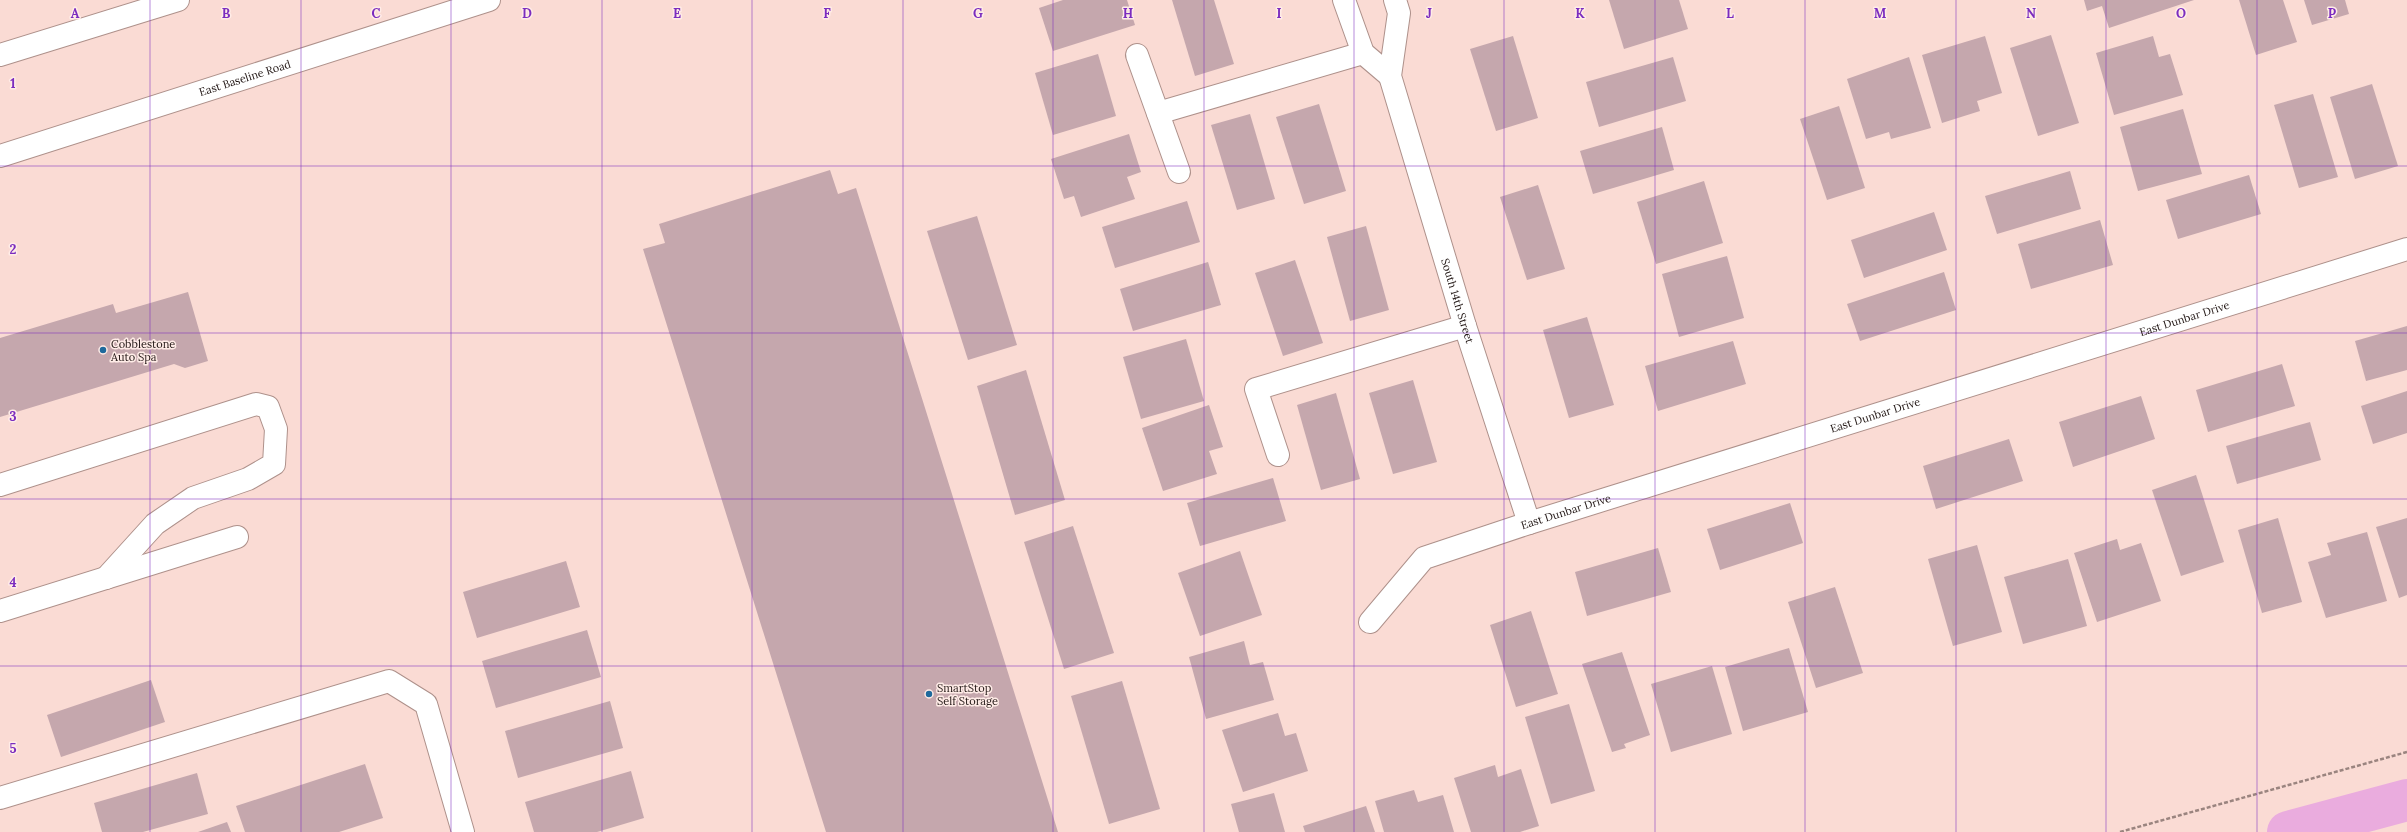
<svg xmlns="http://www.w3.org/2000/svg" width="2407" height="832" font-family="Lora,serif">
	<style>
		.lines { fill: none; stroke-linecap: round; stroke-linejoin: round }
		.canal { stroke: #eaacde; stroke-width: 42 }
		.building { fill: #c5a7ad }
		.service-casing { stroke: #ae918b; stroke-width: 24 }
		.minor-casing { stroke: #ae918b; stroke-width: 24 }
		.primary-casing { stroke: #ae918b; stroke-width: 24 }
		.path { stroke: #9a847f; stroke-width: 2.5; stroke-dasharray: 4 2; stroke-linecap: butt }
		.service { stroke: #fff; stroke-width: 22 }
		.minor { stroke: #fff; stroke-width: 22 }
		.primary { stroke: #fff; stroke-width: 22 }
		.grid { fill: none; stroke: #7b2cbf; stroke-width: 1; stroke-opacity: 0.55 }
		.poi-dot { fill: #1e699c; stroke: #ffece7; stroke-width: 1.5 }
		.labels { text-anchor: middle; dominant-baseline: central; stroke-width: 3; stroke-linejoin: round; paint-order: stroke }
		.street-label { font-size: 11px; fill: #211614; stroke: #ffece7 }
		.poi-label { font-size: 11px; fill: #211614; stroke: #ffece7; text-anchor: start }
		.grid-label { font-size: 13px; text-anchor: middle; font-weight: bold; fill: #7b2cbf; stroke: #ffece7; stroke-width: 3; stroke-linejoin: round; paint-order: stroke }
	</style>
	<rect width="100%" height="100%" fill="#fadbd4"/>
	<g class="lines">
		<polyline class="canal" points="2288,832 2407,800"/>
	</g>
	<g class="building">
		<polygon points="1063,0 1127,0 1135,25 1053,51 1039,8"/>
		<polygon points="1172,0 1214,0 1234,64 1195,76"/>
		<polygon points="1609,0 1679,0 1688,29 1624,49"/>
		<polygon points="2084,0 2194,0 2109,28 2102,6 2087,11"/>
		<polygon points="2239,0 2283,0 2297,42 2256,55"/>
		<polygon points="2304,0 2345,0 2349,14 2312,25"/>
		<polygon points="2051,35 2079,123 2038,136 2010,48"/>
		<polygon points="1513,36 1538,118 1496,131 1470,49"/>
		<polygon points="1985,36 2002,93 1977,101 1980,111 1942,123 1922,55"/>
		<polygon points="2153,36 2159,57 2170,54 2183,95 2114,115 2096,53"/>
		<polygon points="1098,54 1116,116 1053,135 1035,73"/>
		<polygon points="1673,57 1686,101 1599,127 1586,82"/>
		<polygon points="1909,57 1931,128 1891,139 1889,132 1866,139 1847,79"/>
		<polygon points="2372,84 2398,166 2355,179 2330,97"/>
		<polygon points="2313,94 2338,177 2299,188 2274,105"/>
		<polygon points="1319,104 1346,191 1304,204 1276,117"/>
		<polygon points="1839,106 1865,188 1827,200 1800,119"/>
		<polygon points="2183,109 2202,174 2138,191 2120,127"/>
		<polygon points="1250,114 1275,199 1237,210 1211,125"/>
		<polygon points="1662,127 1674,170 1593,194 1580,151"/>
		<polygon points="1129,134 1141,172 1127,177 1135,199 1081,217 1074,196 1064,199 1051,159"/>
		<polygon points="830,170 838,194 856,188 1058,832 826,832 643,249 665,243 659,224"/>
		<polygon points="2070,171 2081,209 1997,234 1985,196"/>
		<polygon points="2249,175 2261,214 2178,239 2166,200"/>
		<polygon points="1704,181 1723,243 1656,264 1637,202"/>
		<polygon points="1538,185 1565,269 1527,280 1500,197"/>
		<polygon points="1187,201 1200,242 1115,268 1102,227"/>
		<polygon points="1934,212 1947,250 1864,278 1851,240"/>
		<polygon points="977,216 1017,345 968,360 927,231"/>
		<polygon points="2100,220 2113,265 2031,289 2018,244"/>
		<polygon points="1366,226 1389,310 1350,321 1327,237"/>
		<polygon points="1727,256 1744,318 1679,337 1662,274"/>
		<polygon points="1295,260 1323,343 1283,356 1255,273"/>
		<polygon points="1208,262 1221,305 1133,331 1120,289"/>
		<polygon points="1944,272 1956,310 1860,341 1847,304"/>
		<polygon points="188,292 208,361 185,368 174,364 0,417 0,338 113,304 116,313"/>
		<polygon points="1587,317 1614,405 1569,418 1543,330"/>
		<polygon points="2407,326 2407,370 2366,381 2355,341"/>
		<polygon points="1186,339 1204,401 1141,419 1123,357"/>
		<polygon points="1733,341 1746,384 1658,411 1645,366"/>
		<polygon points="2282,364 2295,406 2208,432 2196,390"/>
		<polygon points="1026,370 1065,500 1015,515 977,386"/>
		<polygon points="1413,380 1437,462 1393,474 1369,393"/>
		<polygon points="2407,391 2407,433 2373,444 2361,406"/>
		<polygon points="1336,393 1360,479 1321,490 1297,405"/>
		<polygon points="2141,396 2155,439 2073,467 2059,422"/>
		<polygon points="1209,405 1223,447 1209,451 1217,474 1163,491 1142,428"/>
		<polygon points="2310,422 2321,460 2237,484 2226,446"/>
		<polygon points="2009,439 2023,481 1936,509 1923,466"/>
		<polygon points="2196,475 2224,562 2181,576 2152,490"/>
		<polygon points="1273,478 1286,521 1200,546 1187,503"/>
		<polygon points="1790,503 1803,543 1720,570 1707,529"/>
		<polygon points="2278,518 2302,602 2262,613 2238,530"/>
		<polygon points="2407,518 2407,595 2399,598 2376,527"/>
		<polygon points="1073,526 1114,653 1064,669 1024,542"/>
		<polygon points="2367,532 2387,601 2326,618 2308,562 2331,555 2327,543"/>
		<polygon points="2117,539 2120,550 2141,543 2161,601 2097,622 2074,553"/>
		<polygon points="1977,545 2002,632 1953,646 1928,559"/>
		<polygon points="1658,548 1671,592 1587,616 1575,572"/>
		<polygon points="1240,551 1262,615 1200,636 1178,573"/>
		<polygon points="2068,559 2087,626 2023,644 2004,577"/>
		<polygon points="566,561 580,607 477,638 463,592"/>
		<polygon points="1835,587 1863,673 1816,688 1788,602"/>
		<polygon points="1531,611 1558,694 1516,707 1490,625"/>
		<polygon points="587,630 601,677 496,708 482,661"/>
		<polygon points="1244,641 1250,665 1263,662 1274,700 1206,719 1189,657"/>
		<polygon points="1789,648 1808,712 1743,731 1725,667"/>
		<polygon points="1622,652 1650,735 1624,744 1626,748 1612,752 1582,664"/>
		<polygon points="1712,666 1732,734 1671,752 1651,684"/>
		<polygon points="151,680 165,722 61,757 47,715"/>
		<polygon points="1122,681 1160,809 1109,824 1071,696"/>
		<polygon points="610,701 623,748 518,778 505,731"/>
		<polygon points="1569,704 1595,791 1551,804 1525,717"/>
		<polygon points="1278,713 1285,736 1296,733 1308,771 1243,792 1222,730"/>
		<polygon points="365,764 383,818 339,832 245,832 236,806"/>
		<polygon points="1495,765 1498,777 1521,769 1539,826 1520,832 1471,832 1454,778"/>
		<polygon points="631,771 644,818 597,832 534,832 525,802"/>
		<polygon points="197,773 208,814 143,832 102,832 94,803"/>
		<polygon points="1414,790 1418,802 1443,795 1454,832 1384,832 1375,801"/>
		<polygon points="1274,793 1285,832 1239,832 1231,804"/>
		<polygon points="1366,806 1375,832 1305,832 1303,826"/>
		<polygon points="227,822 231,832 198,832"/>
	</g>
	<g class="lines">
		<defs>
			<g id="service">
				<polyline points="1137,55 1179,172"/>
				<polyline points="1158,113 1363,53"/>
				<polyline points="1278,455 1256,389 1465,326"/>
				<polyline points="0,485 256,404 268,407 276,429 274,464 248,479 193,498 155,524 106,578"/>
				<polyline points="0,611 237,537"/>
				<polyline points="0,798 389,681 426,704 463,832"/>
			</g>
			<g id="minor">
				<polyline points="1344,0 1363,53 1390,76"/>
				<path id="s1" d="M1395,0L1399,13L1390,76L1465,326L1529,523"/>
				<path id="s2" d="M1370,622L1424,558L1529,523L2407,249"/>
			</g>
			<g id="primary">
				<polyline points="0,55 178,0"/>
				<path id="s3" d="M0,156L489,0"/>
			</g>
		</defs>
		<use href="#service" class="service-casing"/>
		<use href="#minor" class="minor-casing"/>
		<use href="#primary" class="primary-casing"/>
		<polyline class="path" points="2120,832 2407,752"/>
		<use href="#service" class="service"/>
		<use href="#minor" class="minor"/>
		<use href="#primary" class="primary"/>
	</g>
	<path class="grid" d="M150,0V832M301,0V832M451,0V832M602,0V832M752,0V832M903,0V832M1053,0V832M1204,0V832M1354,0V832M1504,0V832M1655,0V832M1805,0V832M1956,0V832M2106,0V832M2257,0V832M0,166H2407M0,333H2407M0,499H2407M0,666H2407"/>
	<g class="poi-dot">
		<circle cx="103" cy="350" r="4"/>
		<circle cx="929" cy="694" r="4"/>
	</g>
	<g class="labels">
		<g class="street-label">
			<text stroke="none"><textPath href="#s3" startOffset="257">East Baseline Road</textPath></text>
			<text stroke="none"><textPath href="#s1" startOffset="312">South 14th Street</textPath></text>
			<text stroke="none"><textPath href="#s2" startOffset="881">East Dunbar Drive</textPath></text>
			<text stroke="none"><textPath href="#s2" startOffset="557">East Dunbar Drive</textPath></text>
			<text stroke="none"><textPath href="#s2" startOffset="233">East Dunbar Drive</textPath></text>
		</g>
		<g class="poi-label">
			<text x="111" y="344">Cobblestone<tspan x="111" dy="13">Auto Spa</tspan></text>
			<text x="937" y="688">SmartStop<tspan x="937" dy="13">Self Storage</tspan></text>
		</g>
	</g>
	<g class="grid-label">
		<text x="75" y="18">A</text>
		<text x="226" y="18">B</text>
		<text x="376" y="18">C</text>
		<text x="527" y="18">D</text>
		<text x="677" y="18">E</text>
		<text x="827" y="18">F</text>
		<text x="978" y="18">G</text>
		<text x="1128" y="18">H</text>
		<text x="1279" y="18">I</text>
		<text x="1429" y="18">J</text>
		<text x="1580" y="18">K</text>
		<text x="1730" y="18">L</text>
		<text x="1880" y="18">M</text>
		<text x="2031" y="18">N</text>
		<text x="2181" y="18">O</text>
		<text x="2332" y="18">P</text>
		<text x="13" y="88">1</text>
		<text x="13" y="254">2</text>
		<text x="13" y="421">3</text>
		<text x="13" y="587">4</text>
		<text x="13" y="753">5</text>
	</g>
</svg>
